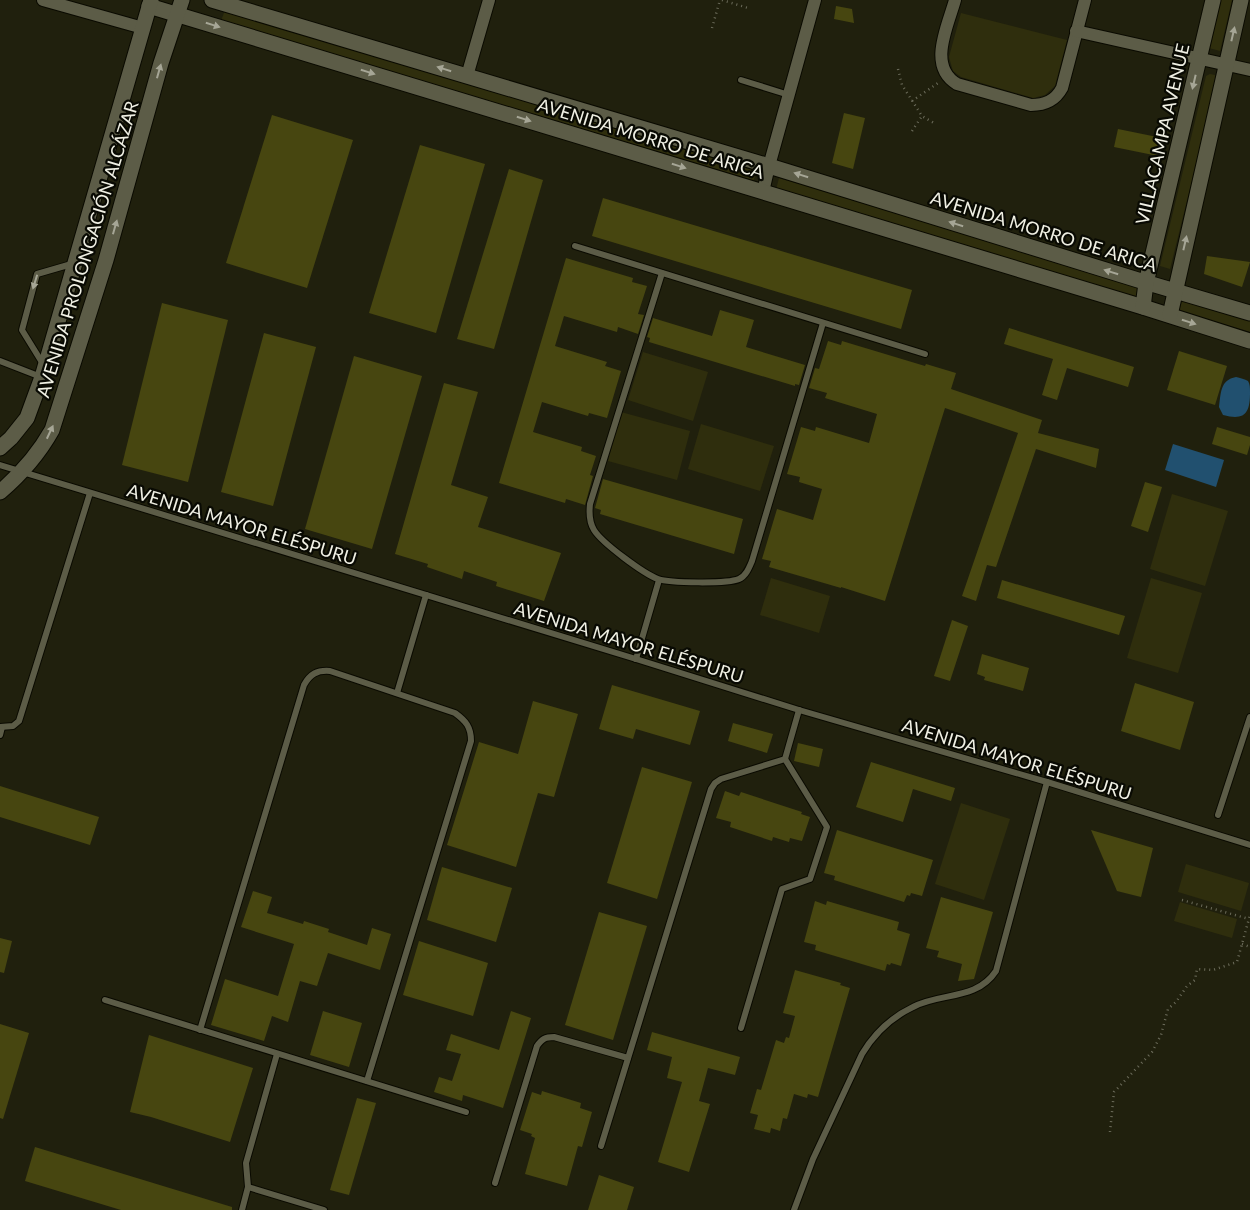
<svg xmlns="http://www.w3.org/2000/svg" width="1250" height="1210" font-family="Lato,sans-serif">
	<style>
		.green { fill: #2f2e0d }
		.water { fill: #21506f }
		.building { fill: #474610 }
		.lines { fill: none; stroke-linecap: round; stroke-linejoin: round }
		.lane-casing { stroke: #0a0a00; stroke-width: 8 }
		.street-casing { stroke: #0a0a00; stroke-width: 14 }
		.secondary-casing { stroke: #0a0a00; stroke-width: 17 }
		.path { stroke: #6d6d5c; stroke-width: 2.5; stroke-dasharray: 1 4; stroke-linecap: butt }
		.lane { stroke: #5c5c47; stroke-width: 6 }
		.street { stroke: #5c5c47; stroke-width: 12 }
		.secondary { stroke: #5c5c47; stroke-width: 15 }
		.oneway { fill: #a6a696 }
		.labels { text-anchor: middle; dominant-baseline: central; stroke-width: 4.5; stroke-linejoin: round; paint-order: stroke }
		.street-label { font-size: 18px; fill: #f0f0e4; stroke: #090a03 }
	</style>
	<rect width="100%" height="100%" fill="#20200d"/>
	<g class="green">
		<polygon points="1220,0 1232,0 1220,51 1209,48"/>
		<polygon points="225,10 757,171 753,182 221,21"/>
		<polygon points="961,13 1067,40 1055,86 1045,95 1033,98 961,77 953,71 949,57"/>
		<polygon points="1210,74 1215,75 1217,80 1170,269 1160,266 1206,76"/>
		<polygon points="779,178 1138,287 1135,300 776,190"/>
		<polygon points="1183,298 1250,319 1250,332 1179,311"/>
		<polygon points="643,352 708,372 693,421 628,400"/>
		<polygon points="621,412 690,431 677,480 608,461"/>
		<polygon points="701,424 774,446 760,491 688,469"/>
		<polygon points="1172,494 1228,511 1205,586 1150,569"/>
		<polygon points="771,578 830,596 819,633 760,615"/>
		<polygon points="1151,578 1202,593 1178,673 1127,658"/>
		<polygon points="961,803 1010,819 984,900 935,884"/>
		<polygon points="1186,864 1249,883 1241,911 1178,892"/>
		<polygon points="1180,902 1237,919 1232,938 1174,921"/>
	</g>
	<g class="water">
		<path d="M1236,377C1240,378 1245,379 1248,381C1250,384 1250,388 1250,393C1250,413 1245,421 1223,415L1219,407C1221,393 1220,380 1236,377Z"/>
		<polygon points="1173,444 1224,460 1216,487 1165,470"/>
	</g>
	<g class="building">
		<polygon points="836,6 852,9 854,23 834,19"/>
		<polygon points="844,113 865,118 853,169 832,163"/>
		<polygon points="272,115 353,140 307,288 226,263"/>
		<polygon points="1118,129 1167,139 1163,157 1114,147"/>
		<polygon points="420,145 485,164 436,333 369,313"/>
		<polygon points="509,169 543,180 494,349 457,339"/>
		<polygon points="603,198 912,290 901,329 592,236"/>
		<polygon points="1207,256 1250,262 1242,287 1204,274"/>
		<polygon points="566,258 633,278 632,282 647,286 638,314 644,315 638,334 618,327 617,332 564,316 555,346 607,362 605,366 621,371 607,418 589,413 588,416 542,402 533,432 582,447 581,451 596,456 590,475 593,476 585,505 566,499 565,503 499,483"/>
		<polygon points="162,303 228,320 188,482 122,465"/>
		<polygon points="720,310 754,320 746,347 805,365 799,385 795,384 795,386 649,342 650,338 647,337 653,318 712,336"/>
		<polygon points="1009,328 1134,367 1128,387 1067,368 1057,400 1042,395 1053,359 1004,344"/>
		<polygon points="264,333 316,347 273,506 221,492"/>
		<polygon points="828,341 841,345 842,341 925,366 926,364 956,373 951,389 1042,420 1038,433 1099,449 1096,468 1036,449 996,567 987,565 976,601 962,596 1018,433 945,408 885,601 841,587 841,588 769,567 771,561 762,559 777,509 813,520 822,489 799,482 800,477 787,474 801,427 815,431 816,427 869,443 877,414 825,398 827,393 809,388 815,368 819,369"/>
		<polygon points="1179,351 1227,366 1215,405 1167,390"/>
		<polygon points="354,356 422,376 372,549 305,529"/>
		<polygon points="444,383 478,392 451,485 488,497 478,527 561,553 544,601 496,586 497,582 464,571 462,579 427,567 428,564 395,554"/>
		<polygon points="1217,427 1250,437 1250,445 1247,455 1212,444"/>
		<polygon points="603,479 743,519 734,554 600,514 601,510 595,508"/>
		<polygon points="1145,482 1162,487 1148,532 1131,526"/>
		<polygon points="1002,580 1125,616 1119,635 997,598"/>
		<polygon points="952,620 968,626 950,681 934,676"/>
		<polygon points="982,654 1029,668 1023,691 984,680 985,677 977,674"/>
		<polygon points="1135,683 1194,702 1180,750 1121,731"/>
		<polygon points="612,685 700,711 690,745 636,729 633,739 599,729"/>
		<polygon points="533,701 578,714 554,797 538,793 516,867 447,845 479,742 518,754"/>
		<polygon points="733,723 773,734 767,753 728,741"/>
		<polygon points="798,743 823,749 819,767 794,761"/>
		<polygon points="871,762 955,788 951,801 913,789 903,822 856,807"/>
		<polygon points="642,767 692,782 657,899 607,883"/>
		<polygon points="0,786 99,817 90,845 0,817"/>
		<polygon points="725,791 739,796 741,792 802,812 801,814 810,817 802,841 790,838 789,842 773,837 772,841 730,827 731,822 716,818"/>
		<polygon points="837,830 933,860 922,896 911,893 910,896 907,895 904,902 834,880 835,876 824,873"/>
		<polygon points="1091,830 1153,848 1141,897 1117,891"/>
		<polygon points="442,867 512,888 496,942 427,920"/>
		<polygon points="253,891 272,897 267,913 303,924 304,921 329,929 328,932 367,945 372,928 391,934 380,970 328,953 317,986 300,981 288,1022 272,1016 264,1041 211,1025 225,979 278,996 294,944 241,927"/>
		<polygon points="941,897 993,912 974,979 958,981 962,964 937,957 939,951 926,948"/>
		<polygon points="815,901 826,905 827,901 899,922 897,930 910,934 901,966 891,963 890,965 887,964 885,971 815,950 816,945 804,942"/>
		<polygon points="599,912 647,926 613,1040 565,1025"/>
		<polygon points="0,938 12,941 4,973 0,972"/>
		<polygon points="419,941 488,963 473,1016 403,995"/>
		<polygon points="795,970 841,983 840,985 850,988 818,1097 808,1094 807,1098 794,1094 787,1119 783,1118 780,1131 771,1128 770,1133 754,1129 758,1115 750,1113 757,1089 761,1090 776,1040 784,1043 786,1037 789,1038 795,1016 783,1013"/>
		<polygon points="323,1011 362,1023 349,1067 310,1055"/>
		<polygon points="511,1011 531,1018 503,1108 463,1095 462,1101 434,1092 439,1077 452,1081 461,1054 446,1050 451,1034 499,1050"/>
		<polygon points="0,1024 29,1033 3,1119 0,1118"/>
		<polygon points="652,1032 740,1057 735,1075 708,1068 699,1101 710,1104 689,1172 658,1162 682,1082 667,1078 672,1057 647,1050"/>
		<polygon points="149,1035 253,1068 230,1142 151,1117 130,1112"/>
		<polygon points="542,1091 581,1103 580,1108 592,1112 582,1147 578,1146 567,1186 525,1174 535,1138 531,1136 532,1134 520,1130 532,1092 541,1095"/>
		<polygon points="357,1098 376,1103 349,1195 330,1190"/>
		<polygon points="35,1147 232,1207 232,1210 121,1210 25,1181"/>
		<polygon points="599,1175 634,1187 627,1210 588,1210"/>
	</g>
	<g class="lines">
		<defs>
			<g id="lane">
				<polyline points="741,80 789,95"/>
				<polyline points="575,246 925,354"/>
				<path d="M662,273L590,504C589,513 589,522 594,530C602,543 644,574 658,579C669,583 728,584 739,579C746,576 749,568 752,561L823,323"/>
				<polyline points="0,361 41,377"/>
				<polyline points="43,364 22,330 37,274 75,263"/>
				<polyline points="0,465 636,659 799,710 1047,782 1250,845"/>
				<polyline points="636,659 659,580"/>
				<polyline points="397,693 426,595"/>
				<polyline points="0,727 13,726 19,721 90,493"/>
				<polyline points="0,735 2,727"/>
				<polyline points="1218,815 1250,717"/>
				<polyline points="105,1000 466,1112"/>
				<polyline points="741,1028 782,889 810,879 827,827 785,759"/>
				<path d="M200,1030L304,685C310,674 317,670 330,671L455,713C466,721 471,727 471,741L367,1081"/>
				<polyline points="601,1146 711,789 715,783 721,779 785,759 799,710"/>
				<path d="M495,1183L537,1046C542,1039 545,1037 554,1037L628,1058"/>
				<polyline points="248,1187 324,1210"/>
				<polyline points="242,1210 248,1187 246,1163 277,1054"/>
				<path d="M794,1210L813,1159L862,1054C874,1034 892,1017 913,1007C941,992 976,1001 996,971L1047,782"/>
			</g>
			<g id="street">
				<polyline points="43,0 143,28"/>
				<path d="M955,0C948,26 927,66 957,84L1031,105C1045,105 1055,101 1062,88L1085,0"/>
				<polyline points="1076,31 1250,70"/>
				<polyline points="467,76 489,0"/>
				<polyline points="763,192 769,166 815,0"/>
			</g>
			<g id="secondary">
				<polyline points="212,0 769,166 1138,280 1250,313"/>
				<polyline points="149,6 1143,307 1250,341"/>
				<polyline points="1143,307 1146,283 1213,0"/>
				<polyline points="1170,315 1241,0"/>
				<polyline points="0,448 11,438 27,418 42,377 151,0"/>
				<path d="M0,492C21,474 38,455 52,430L106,260L161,63L182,0"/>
			</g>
		</defs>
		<use href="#lane" class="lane-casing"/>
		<use href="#street" class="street-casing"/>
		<use href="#secondary" class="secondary-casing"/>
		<g class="path">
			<polyline points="722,0 748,8"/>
			<polyline points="712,28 720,0"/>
			<polyline points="898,69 902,85 922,116 934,123"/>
			<polyline points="912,101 938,83"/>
			<polyline points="912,131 922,116"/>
			<polyline points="1182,900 1249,919"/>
			<polyline points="1242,944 1250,947"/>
			<polyline points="1110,1132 1114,1092 1152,1052 1161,1035 1168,1009 1176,1002 1187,986 1195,980 1197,969 1213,970 1237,962 1250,915"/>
		</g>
		<use href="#lane" class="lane"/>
		<use href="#street" class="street"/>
		<use href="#secondary" class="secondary"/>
	</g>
	<defs><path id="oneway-solid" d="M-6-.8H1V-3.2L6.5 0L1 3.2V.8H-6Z" transform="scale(1.25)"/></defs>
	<g class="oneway">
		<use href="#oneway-solid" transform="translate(213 25) rotate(17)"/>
		<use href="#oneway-solid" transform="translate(1233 34) rotate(-77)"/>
		<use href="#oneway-solid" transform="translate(444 69) rotate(-163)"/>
		<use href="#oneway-solid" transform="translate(159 71) rotate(-74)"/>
		<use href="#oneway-solid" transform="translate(368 72) rotate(17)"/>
		<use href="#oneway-solid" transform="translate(1194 82) rotate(103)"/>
		<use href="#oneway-solid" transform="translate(524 119) rotate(17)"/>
		<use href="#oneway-solid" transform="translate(679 166) rotate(17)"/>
		<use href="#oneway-solid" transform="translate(801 175) rotate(-163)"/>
		<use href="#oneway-solid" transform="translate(956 224) rotate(-163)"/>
		<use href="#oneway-solid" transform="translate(115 227) rotate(-74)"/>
		<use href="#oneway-solid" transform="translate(1185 243) rotate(-77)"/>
		<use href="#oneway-solid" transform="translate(1111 272) rotate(-163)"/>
		<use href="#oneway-solid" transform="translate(35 282) rotate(107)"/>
		<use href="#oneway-solid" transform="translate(1189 322) rotate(18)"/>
		<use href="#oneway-solid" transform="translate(50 432) rotate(-65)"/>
	</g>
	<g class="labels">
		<g class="street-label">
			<text transform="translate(1162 134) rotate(-77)">VILLACAMPA AVENUE</text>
			<text transform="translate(651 138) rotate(17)">AVENIDA MORRO DE ARICA</text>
			<text transform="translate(1044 231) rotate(17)">AVENIDA MORRO DE ARICA</text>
			<text transform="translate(87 249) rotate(-73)">AVENIDA PROLONGACIÓN ALCÁZAR</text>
			<text transform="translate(242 524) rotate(17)">AVENIDA MAYOR ELÉSPURU</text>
			<text transform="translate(629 642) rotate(17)">AVENIDA MAYOR ELÉSPURU</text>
			<text transform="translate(1017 759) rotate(17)">AVENIDA MAYOR ELÉSPURU</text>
		</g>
	</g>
</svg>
